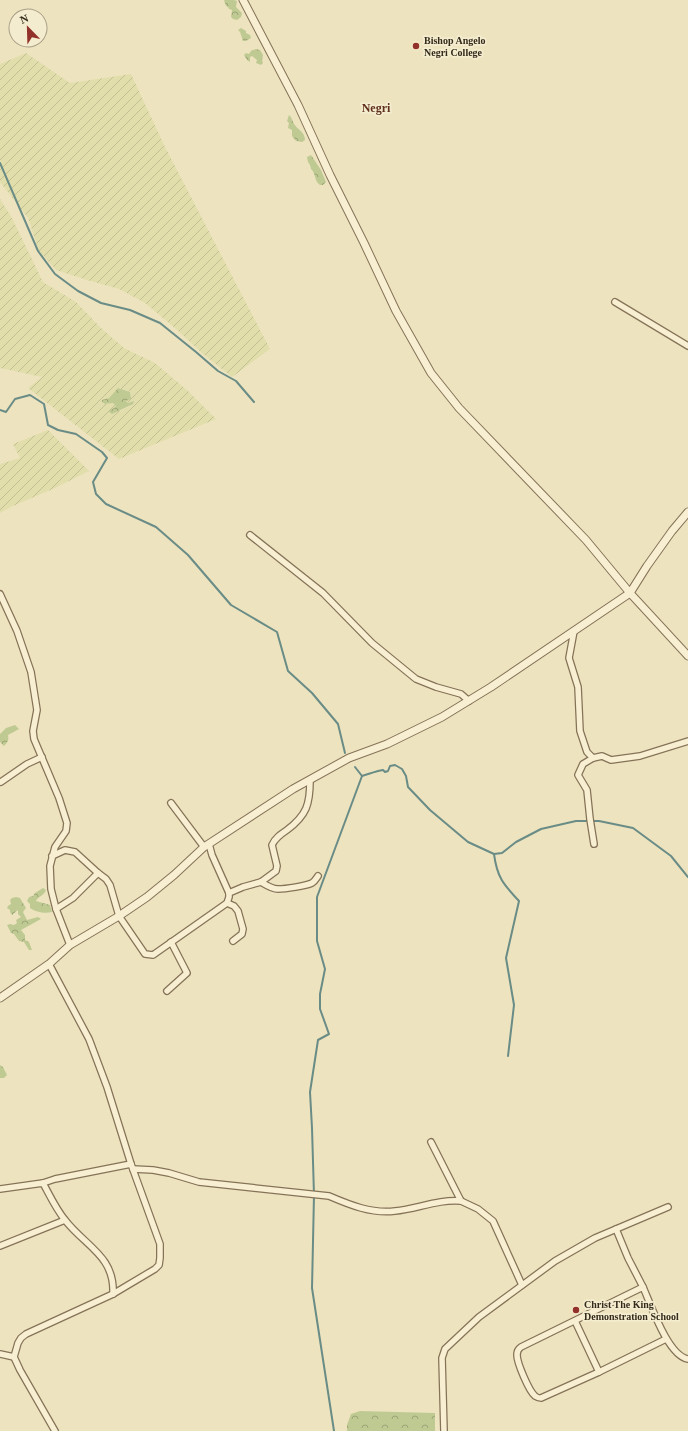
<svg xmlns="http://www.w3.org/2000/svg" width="688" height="1431" font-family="Georgia,serif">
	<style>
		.farmland { fill: url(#farmland-furrows); fill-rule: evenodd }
		.forest { fill: url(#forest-crowns) }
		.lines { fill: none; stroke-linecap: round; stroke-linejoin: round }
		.stream { stroke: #6a8c86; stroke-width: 2 }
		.minor-casing { stroke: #857358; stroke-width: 8 }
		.tertiary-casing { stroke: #857358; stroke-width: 9 }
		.minor { stroke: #f8efd2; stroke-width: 5.5 }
		.tertiary { stroke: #f8efd2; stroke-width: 7 }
		.poi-dot { fill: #923129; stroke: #f4ecce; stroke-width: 1.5 }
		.labels { text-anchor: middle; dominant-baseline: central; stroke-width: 3.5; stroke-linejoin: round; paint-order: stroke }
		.poi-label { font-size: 10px; font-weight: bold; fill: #342a1c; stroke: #f4ecce; text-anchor: start }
		.quarter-label { font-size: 12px; font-weight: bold; fill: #60301c; stroke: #f4ecce }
	</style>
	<defs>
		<pattern id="farmland-furrows" width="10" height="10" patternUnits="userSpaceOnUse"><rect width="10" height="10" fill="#e2deac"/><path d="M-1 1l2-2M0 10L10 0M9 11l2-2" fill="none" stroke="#c2bf93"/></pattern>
		<pattern id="forest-crowns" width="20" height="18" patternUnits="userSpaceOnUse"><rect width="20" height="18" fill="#bfca93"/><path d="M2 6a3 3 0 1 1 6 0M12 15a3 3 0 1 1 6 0" fill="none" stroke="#9ca477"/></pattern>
	</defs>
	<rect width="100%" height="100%" fill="#ede3bf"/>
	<g class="farmland">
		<polygon points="26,53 70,83 131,74 165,147 270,349 232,377 203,354 176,329 145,303 119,289 87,280 56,270 39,251 28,218 0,182 0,64"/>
		<path d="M0,199L11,216L43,282L76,302L101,328L124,348L155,363L187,390L216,419L119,459L28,388L42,377L0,368ZM118,388L130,392L126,400L130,406L120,411L115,408L116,406L114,403L105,404L102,402V400L109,398Z"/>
		<polygon points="48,430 89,471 55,488 13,506 0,513 0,464 20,458 13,444"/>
	</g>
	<g class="forest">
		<polygon points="224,0 234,0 237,1 236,7 242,13 241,17 237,20 233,19 231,17 232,10 229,9 228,7 226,6"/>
		<polygon points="241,28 246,31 246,33 250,35 251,38 246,41 243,41 240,32 238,30"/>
		<polygon points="256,49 260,50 263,55 262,60 263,63 261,65 256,63 257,60 252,56 250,57 250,62 247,60 244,55 246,53 249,54 251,51"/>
		<path d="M289,115C292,118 292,120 294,124C298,130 305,132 305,140L302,142L296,141L292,136V130L288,128L289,123L287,121Z"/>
		<path d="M311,155L321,170L326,182L323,185H320C314,181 316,173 311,169L310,165L308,162L307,157Z"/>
		<polygon points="118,388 130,392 131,399 126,401 128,403 134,401 133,404 112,414 109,412 110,410 114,408 116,406 113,403 105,404 102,402 102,400 109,398"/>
		<path d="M15,725L19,729L8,735C9,740 8,742 4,746L0,742V734L6,728Z"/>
		<path d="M43,888L46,890C44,896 37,897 36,901L50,905L52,912C46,914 35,912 30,908V904L27,901L29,897L33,896L35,893Z"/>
		<polygon points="16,897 20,898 26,908 23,912 27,920 38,917 41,919 21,930 25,935 25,940 29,942 32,950 29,950 24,942 19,941 14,934 11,933 7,925 10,924 14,925 17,923 16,920 21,917 18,914 18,910 12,915 10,912 10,910 7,908 8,906 11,904 10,900 12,898"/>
		<polygon points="0,1065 3,1067 7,1075 4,1078 0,1078"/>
		<polygon points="360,1411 435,1413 435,1431 347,1431 347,1425 351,1414"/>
	</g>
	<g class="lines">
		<g class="stream">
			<polyline points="0,163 38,251 55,274 78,291 101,303 130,310 160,323 196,352 218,371 236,381 254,402"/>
			<polyline points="0,410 6,412 15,399 30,395 44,404 48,425 58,430 76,434 102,452 107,458 93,482 96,494 106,504 156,527 188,555 231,605 277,632 288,671 312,693 338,724 345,753"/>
			<path d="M355,767L362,776C369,774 376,771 383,770L385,772L388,771L390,766L395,765L402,769L406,776L408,787L430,810L468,842L494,854L502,853L516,842L541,829L576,821H599L633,828L671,856L688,877"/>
			<path d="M494,854C497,877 503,884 519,901L506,958L514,1005L508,1056"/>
			<polyline points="334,1431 312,1288 314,1195 312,1128 310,1092 318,1040 329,1034 320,1009 320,994 325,969 317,941 317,897 362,776"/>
		</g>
		<defs>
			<g id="minor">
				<polyline points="615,302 688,346"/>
				<polyline points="250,535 323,593 372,643 416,679 436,687 461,694 469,701"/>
				<polyline points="0,594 17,631 31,672 37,710 33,731 34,739 59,798 67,823 66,831 55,847 50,866 51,889 56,909 70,945"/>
				<polyline points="574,631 569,658 578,687 580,731 587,752 593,758"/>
				<polyline points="1,782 27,764 42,757"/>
				<polyline points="171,803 204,847"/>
				<polyline points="594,844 590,819 587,790 578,775 583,764 593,758 602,756 611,760 640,756 688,741"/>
				<polyline points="52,856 65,850 75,852 98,873 106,879 110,885 119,916 145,954 153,955 227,903 229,897 229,893 212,855 209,844"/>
				<path d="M261,882C266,885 272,889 278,889C286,889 305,886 312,883C315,881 316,879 318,876"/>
				<path d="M229,893L243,887L261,882L276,871L277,866L272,845C275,838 281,834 287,830C307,815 310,804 310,780"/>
				<polyline points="227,903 234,906 238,911 243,929 242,934 233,941"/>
				<polyline points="56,909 73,898 98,873"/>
				<polyline points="49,964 89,1039 107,1087 131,1164 160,1244 160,1258 159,1265 155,1269 113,1294 26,1334 21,1338 18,1343 14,1357 20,1370 55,1431"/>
				<polyline points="167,991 187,973 171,942"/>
				<polyline points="431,1142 461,1201 478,1209 493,1221 522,1285"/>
				<path d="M133,1169L153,1170L169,1173L199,1182L329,1196C350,1205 372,1214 395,1211C417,1209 438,1199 461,1201"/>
				<polyline points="43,1183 55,1179 131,1164"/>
				<path d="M0,1189L43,1183C50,1196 56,1209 65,1220C85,1246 115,1256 113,1294"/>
				<polyline points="616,1229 628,1258 643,1287"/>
				<polyline points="0,1246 65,1220"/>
				<polyline points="575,1321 599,1372"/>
				<path d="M666,1339L599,1372L541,1398C538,1398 538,1398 535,1396C529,1391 517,1363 517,1355C517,1351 518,1349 521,1347L643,1287C651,1305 668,1356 688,1359"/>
				<polyline points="0,1354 14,1357"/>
				<polyline points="444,1431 442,1358 445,1349 479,1317 555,1261 595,1238 668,1207"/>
			</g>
			<g id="tertiary">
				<polyline points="243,0 298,105 330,175 364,243 396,311 431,373 459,408 586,540 630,593 688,656"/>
				<polyline points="0,998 49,964 70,945 119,916 147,897 174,875 204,847 293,789 349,758 387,744 442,717 491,687 630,593 647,566 672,531 688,512"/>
			</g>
		</defs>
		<use href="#minor" class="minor-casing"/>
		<use href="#tertiary" class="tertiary-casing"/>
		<use href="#minor" class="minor"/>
		<use href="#tertiary" class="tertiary"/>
	</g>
	<g class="poi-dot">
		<circle cx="416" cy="46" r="4"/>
		<circle cx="576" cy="1310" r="4"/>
	</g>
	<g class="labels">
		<g class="poi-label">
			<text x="424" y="40">Bishop Angelo<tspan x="424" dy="12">Negri College</tspan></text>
			<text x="584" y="1304">Christ The King<tspan x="584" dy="12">Demonstration School</tspan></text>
		</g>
		<g class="quarter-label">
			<text x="376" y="108">Negri</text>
		</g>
	</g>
	<g transform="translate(28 28) rotate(337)"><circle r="19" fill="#f4ecce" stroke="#a79e87"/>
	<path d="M0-3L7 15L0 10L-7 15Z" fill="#923129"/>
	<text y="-6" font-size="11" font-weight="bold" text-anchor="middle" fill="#342a1c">N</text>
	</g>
</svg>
